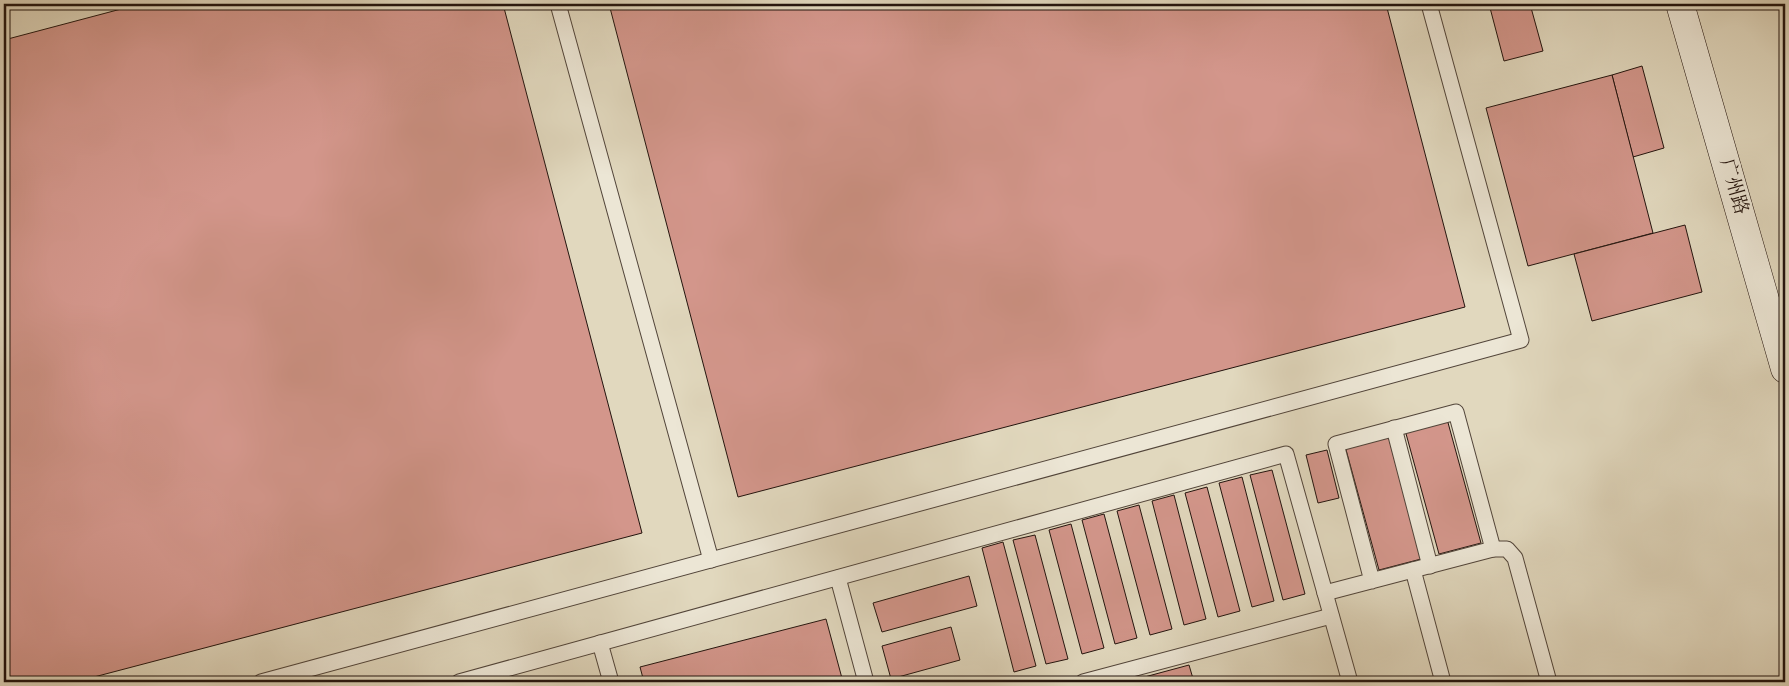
<svg xmlns="http://www.w3.org/2000/svg" width="1789" height="686" font-family="'Old Standard TT','Noto Serif SC',serif">
	<style>
		.building { fill: #d3968b; stroke: #23140e }
		.lines { fill: none; stroke-linecap: round; stroke-linejoin: round }
		.lane-casing { stroke: #52453a; stroke-width: 17 }
		.secondary-casing { stroke: #23140e; stroke-width: 29 }
		.lane { stroke: #ece6d5; stroke-width: 15 }
		.secondary { stroke: #ece6d5; stroke-width: 28 }
		.labels { text-anchor: middle; dominant-baseline: central; stroke-width: 4.5; stroke-linejoin: round; paint-order: stroke }
		.street-label { font-size: 19px; fill: #23140e; stroke: #ece6d5 }
	</style>
	<rect width="100%" height="100%" fill="#e1d8be"/>
	<filter id="stains"><feTurbulence type="fractalNoise" baseFrequency=".004" numOctaves="4"/><feColorMatrix values="0 0 0 0 .2 0 0 0 0 .09 0 0 0 0 .02 0 0 0 .5 -.17"/></filter>
	<radialGradient id="worn" r=".72"><stop offset=".6" stop-color="#630" stop-opacity="0"/><stop offset="1" stop-color="#630" stop-opacity=".3"/></radialGradient>
	<g class="building">
		<polygon points="140,4 503,4 642,533 75,682 4,682 4,40"/>
		<polygon points="609,4 1386,4 1465,307 738,497"/>
		<polygon points="1489,4 1530,4 1543,51 1504,61"/>
		<polygon points="1642,66 1664,148 1633,157 1612,75"/>
		<polygon points="1612,75 1653,233 1528,266 1486,108"/>
		<polygon points="1685,225 1702,292 1592,321 1574,254"/>
		<polygon points="1447,419 1481,543 1439,554 1405,430"/>
		<polygon points="1388,435 1421,559 1379,570 1345,446"/>
		<polygon points="1327,450 1339,498 1318,503 1306,455"/>
		<polygon points="1272,470 1305,594 1283,600 1250,475"/>
		<polygon points="1242,477 1274,601 1252,607 1219,483"/>
		<polygon points="1207,487 1240,611 1218,617 1185,493"/>
		<polygon points="1174,495 1206,619 1184,625 1152,501"/>
		<polygon points="1139,505 1172,629 1150,635 1117,511"/>
		<polygon points="1104,514 1137,638 1115,644 1082,520"/>
		<polygon points="1071,524 1104,648 1082,654 1049,530"/>
		<polygon points="1035,535 1068,659 1046,664 1013,540"/>
		<polygon points="1003,542 1036,666 1014,672 982,548"/>
		<polygon points="969,576 977,606 882,632 873,603"/>
		<polygon points="826,619 843,682 644,682 640,667"/>
		<polygon points="951,627 960,660 891,679 882,646"/>
		<polygon points="1189,665 1194,682 1126,682"/>
	</g>
	<g class="lines">
		<defs>
			<g id="lane">
				<polyline points="558,4 711,560"/>
				<polyline points="1394,428 1430,566"/>
				<polyline points="1493,549 1507,549 1515,558 1549,682"/>
				<polyline points="1413,570 1443,682"/>
				<polyline points="838,578 866,682"/>
				<polyline points="1325,593 1493,549 1456,412 1336,444 1372,581"/>
				<polyline points="600,643 611,682"/>
				<polyline points="261,682 1521,340 1429,4"/>
				<polyline points="459,682 1286,454 1350,682"/>
				<polyline points="1083,682 1331,616"/>
			</g>
			<polyline id="secondary" points="1680,4 1785,369"/>
		</defs>
		<use href="#lane" class="lane-casing"/>
		<use href="#secondary" class="secondary-casing"/>
		<use href="#lane" class="lane"/>
		<use href="#secondary" class="secondary"/>
	</g>
	<g class="labels">
		<g class="street-label">
			<text transform="translate(1733 187) rotate(74)">广州路</text>
		</g>
	</g>
	<rect width="1789" height="686" fill="none" stroke="#e1d8be" stroke-width="20"/>
	<rect x="5" y="5" width="1779" height="676" fill="none" stroke="#23140e" stroke-width="2.5"/>
	<rect x="10" y="10" width="1769" height="666" fill="none" stroke="#23140e"/>
	<rect width="100%" height="100%" filter="url(#stains)"/>
	<rect width="100%" height="100%" fill="url(#worn)"/>
</svg>
